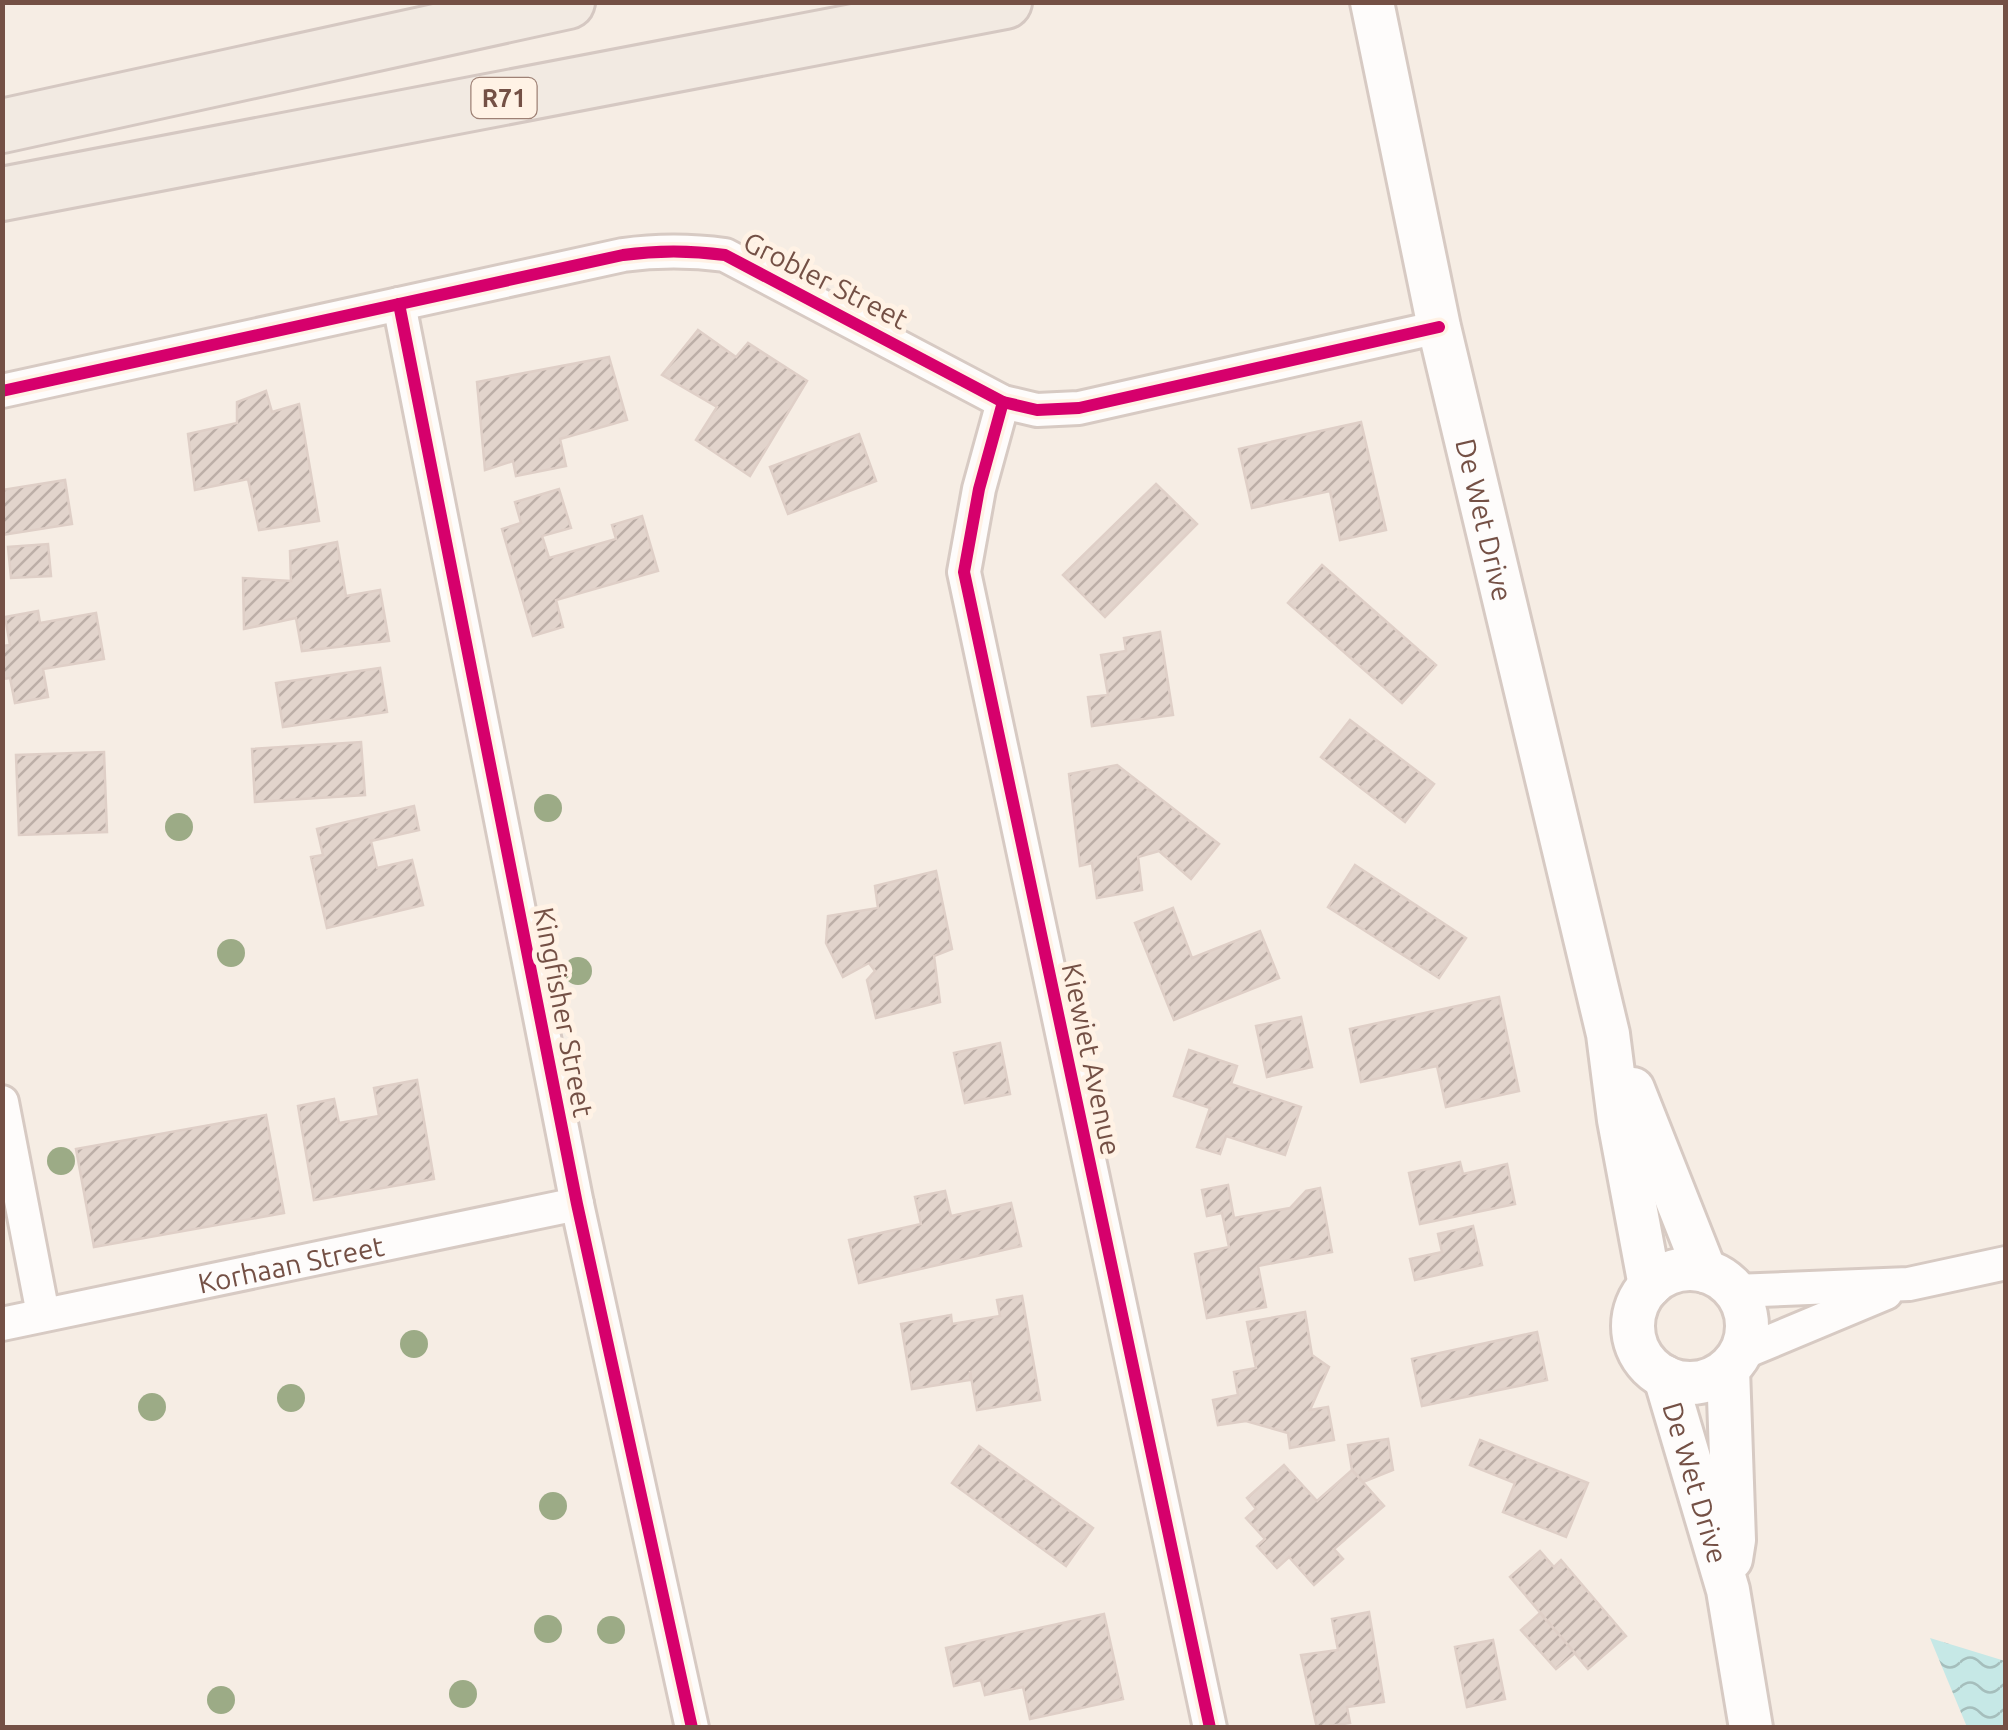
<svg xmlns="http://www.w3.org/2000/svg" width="2008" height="1730" font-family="Ubuntu,sans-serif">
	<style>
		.water { fill: url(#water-waves) }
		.building { fill: url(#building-hatch); stroke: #dfcfc7; stroke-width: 2.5 }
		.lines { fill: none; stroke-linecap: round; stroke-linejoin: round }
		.minor-casing { stroke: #d7cac3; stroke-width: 38 }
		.tertiary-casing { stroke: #d7cac3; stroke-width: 48 }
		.primary-casing { stroke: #d5c8c2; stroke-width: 58 }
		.minor { stroke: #fefcfb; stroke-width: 32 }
		.tertiary { stroke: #fefcfb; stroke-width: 42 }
		.primary { stroke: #f2eae2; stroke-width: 52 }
		.cycleway-casing { stroke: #fff2e5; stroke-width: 19 }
		.cycleway { stroke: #d6006c; stroke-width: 12 }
		.tree { fill: #9cab86 }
		.labels { text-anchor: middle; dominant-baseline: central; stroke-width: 10; stroke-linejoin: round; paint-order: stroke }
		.shield { fill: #fff2e5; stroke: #9e8175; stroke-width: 2.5 }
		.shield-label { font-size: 25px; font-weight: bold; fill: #745045 }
		.street-label { font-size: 28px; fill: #745045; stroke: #fff2e5 }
	</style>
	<defs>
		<pattern id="water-waves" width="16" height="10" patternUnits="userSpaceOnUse" patternTransform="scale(2.5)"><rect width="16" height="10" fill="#c6e8e6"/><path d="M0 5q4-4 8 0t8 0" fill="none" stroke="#a5bebc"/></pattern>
		<pattern id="building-hatch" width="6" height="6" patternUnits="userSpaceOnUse" patternTransform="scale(2.5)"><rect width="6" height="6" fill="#e2d4cc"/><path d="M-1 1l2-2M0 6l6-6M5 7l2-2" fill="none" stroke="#bcaea7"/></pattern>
	</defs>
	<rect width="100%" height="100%" fill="#f6ede4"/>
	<polygon class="water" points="1930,1638 2005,1661 2005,1727 1967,1727"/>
	<g class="building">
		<polygon points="698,330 736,357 748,343 807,381 750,476 696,440 717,407 662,375"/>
		<polygon points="609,357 627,420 560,439 566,466 516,476 513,461 485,470 477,382"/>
		<polygon points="266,391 272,412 299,404 319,521 259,530 248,479 195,490 188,434 237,423 237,402"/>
		<polygon points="1361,422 1386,530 1340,540 1330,491 1252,508 1239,449"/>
		<polygon points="859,434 876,481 788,514 770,467"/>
		<polygon points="65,480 72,524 2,535 2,490"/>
		<polygon points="1156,484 1197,524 1105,617 1063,575"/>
		<polygon points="559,489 571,528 542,536 549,558 616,539 612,525 642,516 658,571 556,600 563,627 533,636 502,529 521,523 515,502"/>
		<polygon points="337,542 346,596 380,590 389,641 302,651 296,618 244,629 243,578 291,581 290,551"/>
		<polygon points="48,544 51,576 11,578 8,547"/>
		<polygon points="1322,565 1436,665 1402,703 1288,603"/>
		<polygon points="38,611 40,623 96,613 104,659 43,669 48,697 15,703 10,678 2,679 2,646 10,645 5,617"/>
		<polygon points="1160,632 1173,715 1092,726 1088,697 1108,695 1101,655 1126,651 1124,638"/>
		<polygon points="380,668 387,712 283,727 276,683"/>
		<polygon points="1350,720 1434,784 1405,822 1321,757"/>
		<polygon points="361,742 365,795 255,802 252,749"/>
		<polygon points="104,752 107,832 19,835 16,755"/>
		<polygon points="1117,765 1219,844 1191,879 1159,851 1138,857 1142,890 1097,898 1092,863 1080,866 1069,774"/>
		<polygon points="414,806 419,830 371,841 377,868 412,860 423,905 327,928 311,857 323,855 317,829"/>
		<polygon points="1355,865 1466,938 1439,978 1328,907"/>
		<polygon points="936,871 952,949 934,956 940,1002 876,1018 867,980 875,971 869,963 843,977 826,943 828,916 878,908 875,886"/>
		<polygon points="1173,908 1192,958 1260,931 1279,978 1174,1020 1135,923"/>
		<polygon points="1499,997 1519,1091 1446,1107 1437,1066 1361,1082 1350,1029"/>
		<polygon points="1301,1017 1312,1067 1267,1077 1256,1026"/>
		<polygon points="1000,1043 1010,1094 965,1103 954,1053"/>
		<polygon points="1189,1050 1237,1066 1231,1084 1301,1107 1285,1155 1226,1136 1220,1154 1197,1147 1210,1108 1174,1096"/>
		<polygon points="417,1080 434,1179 314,1200 298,1106 334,1099 339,1123 379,1116 374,1088"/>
		<polygon points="266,1115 284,1213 94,1247 76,1149"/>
		<polygon points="1460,1162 1463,1174 1507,1164 1515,1204 1420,1224 1409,1173"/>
		<polygon points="1228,1185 1234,1218 1290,1208 1306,1191 1320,1188 1332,1252 1258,1266 1266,1307 1207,1318 1195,1254 1229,1247 1222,1213 1207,1216 1202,1190"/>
		<polygon points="945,1191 951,1216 1011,1203 1021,1246 859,1283 849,1240 921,1224 915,1197"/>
		<polygon points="1473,1226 1482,1265 1415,1280 1410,1259 1442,1252 1438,1234"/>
		<polygon points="1022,1296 1040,1400 977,1410 970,1371 970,1380 912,1389 901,1324 951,1315 952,1324 1000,1316 997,1300"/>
		<polygon points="1305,1312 1312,1355 1329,1367 1310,1410 1328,1407 1334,1440 1290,1448 1288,1433 1246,1421 1218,1425 1213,1400 1238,1395 1234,1372 1256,1368 1247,1322"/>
		<polygon points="1537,1332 1547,1380 1422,1406 1412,1359"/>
		<polygon points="1388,1439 1393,1470 1363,1482 1352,1470 1348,1445"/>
		<polygon points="1480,1440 1588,1483 1566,1537 1503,1512 1515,1483 1470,1465"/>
		<polygon points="979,1446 1093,1528 1066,1566 952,1483"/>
		<polygon points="1284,1465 1317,1501 1352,1470 1384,1506 1334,1549 1343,1559 1314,1585 1289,1557 1277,1568 1257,1546 1265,1539 1246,1518 1256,1509 1247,1498"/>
		<polygon points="1540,1551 1554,1567 1561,1560 1626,1636 1588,1669 1510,1577"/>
		<polygon points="1369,1612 1384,1702 1347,1707 1350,1723 1317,1728 1301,1655 1338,1650 1332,1619"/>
		<polygon points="1540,1613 1575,1653 1556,1669 1521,1630"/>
		<polygon points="1104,1614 1123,1699 1030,1719 1023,1687 985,1695 981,1680 954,1686 946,1648"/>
		<polygon points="1493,1640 1505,1699 1467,1707 1455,1647"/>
	</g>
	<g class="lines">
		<defs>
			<g id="minor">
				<polyline points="399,304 577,1204 692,1728"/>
				<path d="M2,391L623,255C658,250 689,250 725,255L1003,402L1037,410L1079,408L1439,327"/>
				<polyline points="1003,402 979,489 964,572 1210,1728"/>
				<polyline points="2,1102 43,1314"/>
				<polyline points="1734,1291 1909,1284 2006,1263"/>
				<path id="s1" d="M2,1324L577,1204"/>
				<polyline points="1740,1354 1886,1293"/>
			</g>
			<g id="tertiary">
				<path id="s2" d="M1372,2L1439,327L1608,1034L1619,1120L1650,1286"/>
				<polyline points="1633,1089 1705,1271"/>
				<circle cx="1690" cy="1326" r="57"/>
				<polyline points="1728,1369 1734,1540 1731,1559"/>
				<path id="s3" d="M1665,1377L1728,1590L1751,1728"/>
			</g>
			<g id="primary">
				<polyline points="2,126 568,2"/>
				<polyline points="2,194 1005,2"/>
			</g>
		</defs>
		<use href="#minor" class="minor-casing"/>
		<use href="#tertiary" class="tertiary-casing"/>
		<use href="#primary" class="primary-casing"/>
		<use href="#minor" class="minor"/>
		<use href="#tertiary" class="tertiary"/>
		<use href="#primary" class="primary"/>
		<defs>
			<g id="cycleway">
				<polyline points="399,304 577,1204 692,1728"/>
				<path d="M2,391L623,255C658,250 689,250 725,255L1003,402L1037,410L1079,408L1439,327"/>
				<polyline points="1003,402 979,489 964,572 1210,1728"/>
			</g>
		</defs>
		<use href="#cycleway" class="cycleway-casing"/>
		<use href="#cycleway" class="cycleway"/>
	</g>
	<g class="tree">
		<circle cx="548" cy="808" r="14"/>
		<circle cx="179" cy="827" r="14"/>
		<circle cx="231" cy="953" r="14"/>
		<circle cx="578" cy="971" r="14"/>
		<circle cx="61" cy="1161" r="14"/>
		<circle cx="414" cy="1344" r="14"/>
		<circle cx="291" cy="1398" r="14"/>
		<circle cx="152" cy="1407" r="14"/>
		<circle cx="553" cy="1506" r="14"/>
		<circle cx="548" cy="1629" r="14"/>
		<circle cx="611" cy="1630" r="14"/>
		<circle cx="463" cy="1694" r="14"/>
		<circle cx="221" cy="1700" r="14"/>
	</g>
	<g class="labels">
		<rect class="shield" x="471.5" y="78" width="65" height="40" rx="8"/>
		<g class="shield-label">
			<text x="504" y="98">R71</text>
		</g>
		<g class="street-label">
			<text transform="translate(826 280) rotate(27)">Grobler Street</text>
			<text stroke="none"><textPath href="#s2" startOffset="530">De Wet Drive</textPath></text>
			<text transform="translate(564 1012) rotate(79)">Kingfisher Street</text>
			<text transform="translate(1092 1059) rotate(78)">Kiewiet Avenue</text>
			<text stroke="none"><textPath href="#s1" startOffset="295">Korhaan Street</textPath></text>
			<text stroke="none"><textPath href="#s3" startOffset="110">De Wet Drive</textPath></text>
		</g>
	</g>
	<rect width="2008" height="1730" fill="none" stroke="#745045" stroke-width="10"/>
</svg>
